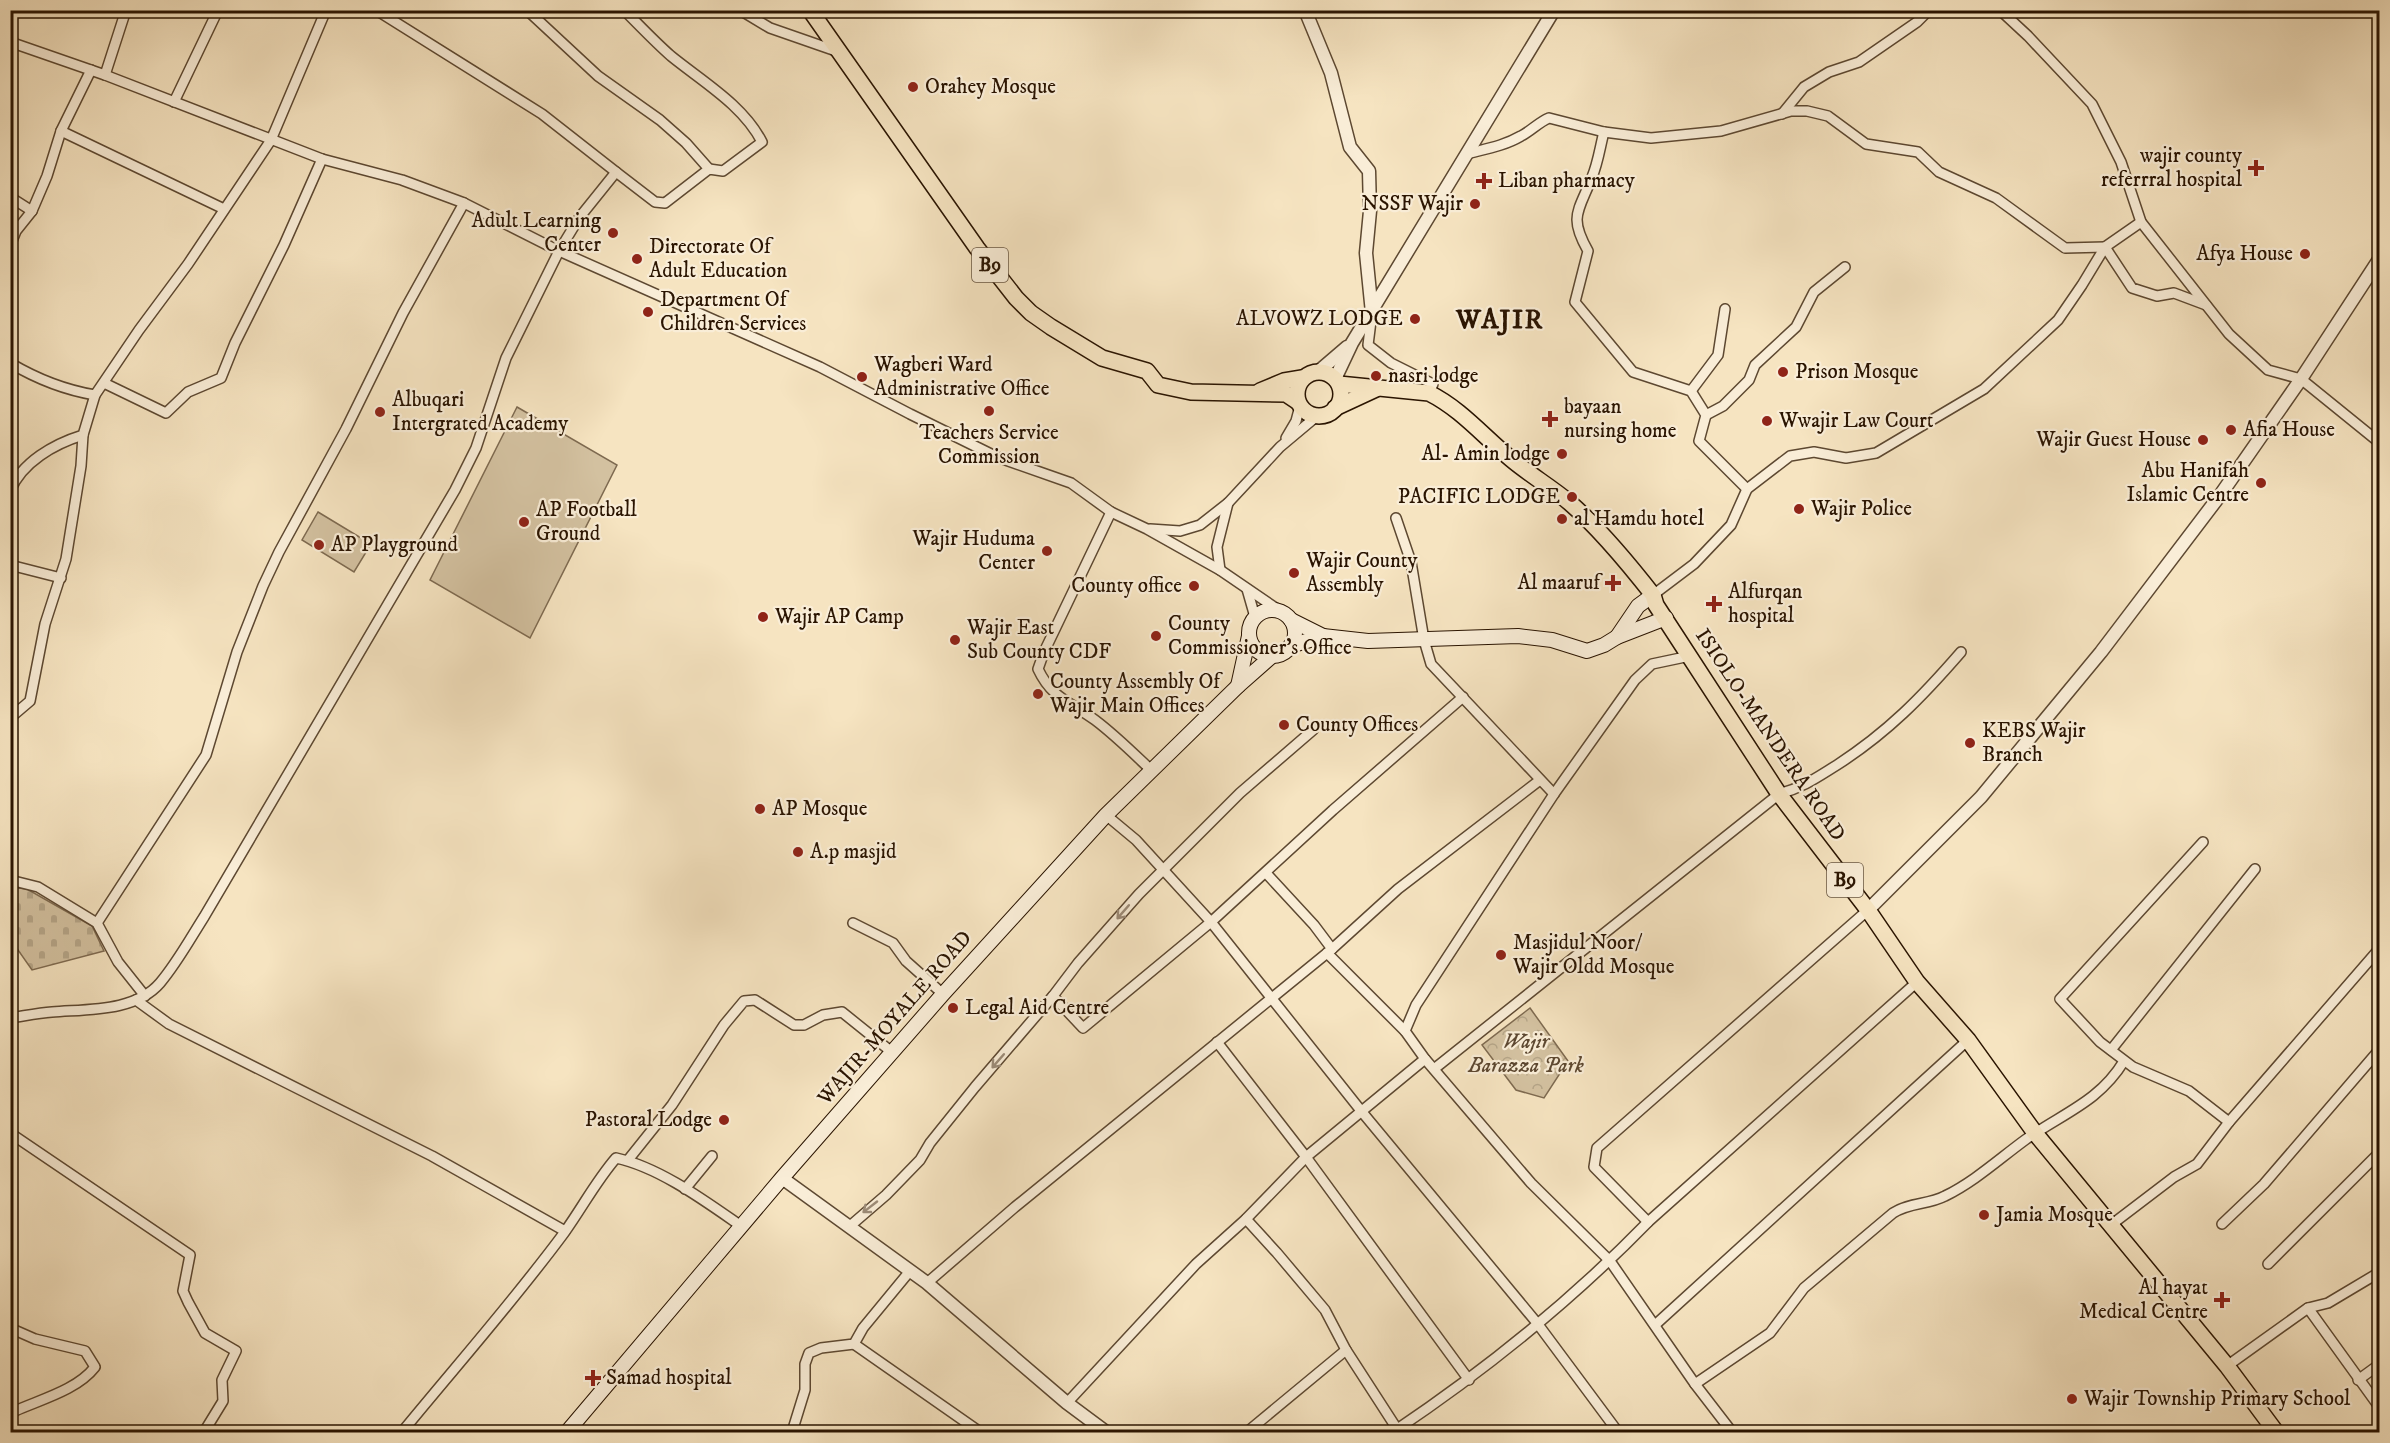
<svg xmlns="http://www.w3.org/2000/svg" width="2390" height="1443" font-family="'IM FELL DW Pica',serif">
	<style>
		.forest { fill: url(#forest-crowns); stroke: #7e6a50; stroke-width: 1.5 }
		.cemetery { fill: url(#cemetery-stones); stroke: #7e6a50; stroke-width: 1.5 }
		.pitch { fill: #d3c1a0; stroke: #7e6a50; stroke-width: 1.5 }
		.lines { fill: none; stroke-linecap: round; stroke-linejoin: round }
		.minor-casing { stroke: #5d4831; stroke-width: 12 }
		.tertiary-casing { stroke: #5d4831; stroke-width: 15 }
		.secondary-casing { stroke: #2a1401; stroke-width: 16 }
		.trunk-casing { stroke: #2a1401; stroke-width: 18 }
		.minor { stroke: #f9edd7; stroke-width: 9 }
		.tertiary { stroke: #f9edd7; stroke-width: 12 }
		.secondary { stroke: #f9edd7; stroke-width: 14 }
		.trunk { stroke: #f6e4c1; stroke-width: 15 }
		.oneway { stroke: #9c8b77 }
		.poi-dot { fill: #8f2418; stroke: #f9edd7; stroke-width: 2 }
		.labels { text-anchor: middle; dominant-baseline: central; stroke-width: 4.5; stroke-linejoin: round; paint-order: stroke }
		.shield { fill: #f9edd7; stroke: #685541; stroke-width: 1.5 }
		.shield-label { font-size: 20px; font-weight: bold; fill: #2a1401 }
		.poi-label { font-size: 21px; fill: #2a1401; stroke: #f9edd7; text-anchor: start }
		.street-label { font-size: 21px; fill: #2a1401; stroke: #f9edd7 }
		.park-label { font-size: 21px; font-style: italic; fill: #5d4831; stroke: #f9edd7 }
		.district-label { font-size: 27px; font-weight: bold; letter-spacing: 1.5px; fill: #2a1401; stroke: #f9edd7 }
	</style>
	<defs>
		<pattern id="forest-crowns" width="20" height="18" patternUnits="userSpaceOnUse" patternTransform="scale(1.5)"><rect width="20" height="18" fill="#d3c1a0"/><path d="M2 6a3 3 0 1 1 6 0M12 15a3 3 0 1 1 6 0" fill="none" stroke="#b5a588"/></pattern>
		<pattern id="cemetery-stones" width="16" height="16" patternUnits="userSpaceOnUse" patternTransform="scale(1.5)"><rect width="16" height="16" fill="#d3c1a0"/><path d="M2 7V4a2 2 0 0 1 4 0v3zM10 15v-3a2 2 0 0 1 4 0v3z" fill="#b5a588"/></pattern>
	</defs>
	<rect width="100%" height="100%" fill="#f6e4c1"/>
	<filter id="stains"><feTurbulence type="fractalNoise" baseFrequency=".00333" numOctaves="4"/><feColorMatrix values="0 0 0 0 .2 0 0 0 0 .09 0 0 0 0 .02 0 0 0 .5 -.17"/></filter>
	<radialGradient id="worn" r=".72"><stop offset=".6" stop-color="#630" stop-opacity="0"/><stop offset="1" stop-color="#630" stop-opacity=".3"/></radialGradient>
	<polygon class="forest" points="1530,1008 1568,1061 1544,1098 1516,1090 1482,1045"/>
	<polygon class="cemetery" points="10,887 27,889 92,926 104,951 32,970 11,940"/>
	<g class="pitch">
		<polygon points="517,407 617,465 530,638 430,580"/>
		<polygon points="318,512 371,544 354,572 302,540"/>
	</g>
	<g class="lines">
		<defs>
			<g id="minor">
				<polyline points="527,10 598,76 660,120 686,143 709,169"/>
				<polyline points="740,10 770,28 839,52"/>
				<polyline points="2000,10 2028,36 2092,104 2121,162 2141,222 2229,334 2268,370 2301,379 2380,443"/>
				<polyline points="10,42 105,75 322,159 402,180 464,203 559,251 820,367 910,414 997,457 1071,483 1111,512 1147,529 1220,570 1280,611"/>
				<polyline points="105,75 126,10"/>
				<polyline points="174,102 218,10"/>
				<polyline points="1782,114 1804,87 1829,72 1859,62 1917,22 1929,10"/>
				<polyline points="61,131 224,209"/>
				<path d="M1604,132C1600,147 1598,163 1592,177C1579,211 1568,216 1588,251L1575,302L1633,372L1691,391L1706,415L1699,441L1747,489"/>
				<path d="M1466,154C1485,149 1504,146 1521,136C1531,131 1539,122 1549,118L1604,132L1651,138L1721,131L1791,111H1807L1828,116L1866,144L1918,152L1939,172L1996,198L2065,248L2105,247L2132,288L2157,296L2174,293L2206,305"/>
				<path d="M616,172L655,202L665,203L709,169L723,171L762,142C743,105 703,82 671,56C655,42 640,26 624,10"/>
				<polyline points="10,197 32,211"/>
				<polyline points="10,246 16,231 32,211 47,176 61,131 91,70"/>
				<polyline points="1372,313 1368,345 1391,363 1433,384 1429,393"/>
				<path d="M10,363C37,379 65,390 95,395"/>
				<polyline points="104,383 166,413 188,392 221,378 235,343 284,245 322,159"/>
				<polyline points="1691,391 1718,355 1725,309"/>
				<polyline points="1706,415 1723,406 1749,380 1755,365 1796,327 1814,292 1845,267"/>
				<polyline points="1286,438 1296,421 1300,406"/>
				<path d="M10,491C22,462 54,444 83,435L95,395L139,330L188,264L271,140L326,10"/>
				<path d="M1111,512L1044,652L1038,669C1052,699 1071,702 1095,720C1115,735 1133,753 1151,770"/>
				<polyline points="1396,518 1411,562 1424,640 1431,664 1554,794"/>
				<polyline points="1150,529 1180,531 1200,525 1228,503 1280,447 1317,416"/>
				<polyline points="10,565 61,578"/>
				<polyline points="1220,570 1217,547 1228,503"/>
				<polyline points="1247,589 1255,617"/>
				<polyline points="1653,595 1694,564 1731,525 1747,489 1790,456 1814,452 1846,458 1876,453 1984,389 2058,320 2082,285 2105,247 2141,222"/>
				<polyline points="1690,656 1652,664 1635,680 1554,794 1416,1005 1405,1031 1425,1059 1531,1183 1610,1261 1695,1384 1732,1432"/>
				<polyline points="10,718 30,701 45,624 66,559 81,466 83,435"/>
				<polyline points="1106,815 1136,840 1211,922 1362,1112 1537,1323 1618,1432"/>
				<polyline points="1266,873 1314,925 1332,949"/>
				<polyline points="10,880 38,887 97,923 118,962 145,996"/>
				<polyline points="97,923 206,755 237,652 263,586 279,552 346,429 403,313 464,203"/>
				<polyline points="853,923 893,943 906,961 943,994"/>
				<polyline points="1327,953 1405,1031"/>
				<polyline points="1053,996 1083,1028 1211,922 1333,810 1463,697"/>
				<polyline points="136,1000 169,1024 432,1156 565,1231"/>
				<path d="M10,1018C24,1016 38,1013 52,1012C87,1009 135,1012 160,983C177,963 190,939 204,917L455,490L476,448L506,358L559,251L579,218L616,172L542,114L376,10"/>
				<polyline points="1217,1042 1306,1157 1469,1380"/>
				<polyline points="2111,1050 2255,869"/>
				<path d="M1434,1069L1779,794C1804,787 1816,778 1837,765C1888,732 1922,697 1961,652"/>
				<polyline points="2229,1122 2380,948"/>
				<polyline points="10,1133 190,1255 183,1291 188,1302 205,1333 236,1351 222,1380 223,1401 204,1432"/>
				<polyline points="628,1160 672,1105 724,1025 744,1001 755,1000 794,1025 804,1025 823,1015 842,1012 893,1053"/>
				<polyline points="685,1189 712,1156"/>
				<polyline points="1246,1219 1277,1253 1325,1310 1346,1350 1399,1432"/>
				<polyline points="1648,1222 1594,1167 1597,1148 1868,910"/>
				<polyline points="2222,1224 2264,1184 2380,1049"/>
				<polyline points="2111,1225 2174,1177 2197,1164 2229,1122 2189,1091 2133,1067 2100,1042 2060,999 2203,842"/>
				<polyline points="850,1226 886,1195 920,1160 930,1143 975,1087 1053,996 1078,963 1139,894 1240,793 1313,730"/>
				<polyline points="2268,1264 2380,1152"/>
				<polyline points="927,1283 1015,1207 1332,949 1398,889 1540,780"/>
				<polyline points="2308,1308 2380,1408"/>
				<polyline points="1655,1325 1968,1040"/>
				<path d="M10,1328L35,1339L85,1351L95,1367C77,1390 42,1399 15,1411H10"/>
				<polyline points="854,1344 980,1432"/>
				<polyline points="2227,1366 2308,1308 2328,1303 2380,1272"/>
				<polyline points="2358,1380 2380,1364"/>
				<path d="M1695,1384L1770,1333L1804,1288L1893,1213C1910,1202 1928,1205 1945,1196C1974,1182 1999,1159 2025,1140C2063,1113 2099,1102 2124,1061"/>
				<polyline points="1067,1403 1196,1264 1246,1219 1306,1157 1425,1059"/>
				<path d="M402,1432C456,1366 513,1302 564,1233C582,1208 596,1181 616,1158C659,1167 705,1201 741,1226"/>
				<polyline points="792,1432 805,1390 805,1364 809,1353 821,1348 854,1344 863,1328 910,1271"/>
				<polyline points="1247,1432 1346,1350"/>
				<path d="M1393,1432C1484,1371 1571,1301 1648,1222L1917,982"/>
			</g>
			<g id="tertiary">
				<polyline points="1305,10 1331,73 1350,147 1369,171 1370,211 1366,253 1372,313"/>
				<polyline points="1319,371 1347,347"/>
				<polyline points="1335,379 1352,343 1554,10"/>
				<polyline points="1868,910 1981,797 2101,652 2221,494 2301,379 2380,258"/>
				<polyline points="782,1178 927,1283 1067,1403 1106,1432"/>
			</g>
			<g id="secondary">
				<circle cx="1272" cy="633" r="23"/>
				<polyline points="1291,620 1323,636"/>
				<polyline points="1617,637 1638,606 1653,595"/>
				<polyline points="1290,646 1323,636 1368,641 1518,636 1552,640 1587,651 1604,645 1617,637 1666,618"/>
				<polyline points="1238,686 1249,636"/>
				<polyline points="567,1432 782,1178 943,994 1106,815 1238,686 1272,656"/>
			</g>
			<g id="trunk">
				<polyline points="810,10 977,248 1016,298 1031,313 1051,327 1102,358 1147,371 1158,385 1191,392 1286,394 1298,402"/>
				<circle cx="1319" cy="394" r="22"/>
				<path d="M1339,384L1429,393C1461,409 1483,436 1511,459C1530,475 1551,487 1570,503C1601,530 1628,563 1653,595L1656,605L1779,794L1868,910L1917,982L1968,1040L2035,1133L2227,1366L2276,1432"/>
				<polyline points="1260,391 1284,381 1302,378"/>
				<polyline points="1335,408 1376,389"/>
			</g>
		</defs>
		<use href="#minor" class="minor-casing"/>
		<use href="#tertiary" class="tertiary-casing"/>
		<use href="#secondary" class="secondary-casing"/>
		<use href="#trunk" class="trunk-casing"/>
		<use href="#minor" class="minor"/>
		<use href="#tertiary" class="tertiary"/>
		<use href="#secondary" class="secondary"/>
		<use href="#trunk" class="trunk"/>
	</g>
	<defs><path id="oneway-shaft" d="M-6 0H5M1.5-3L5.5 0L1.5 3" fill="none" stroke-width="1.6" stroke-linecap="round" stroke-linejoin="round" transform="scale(1.5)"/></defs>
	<g class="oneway">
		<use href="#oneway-shaft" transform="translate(1123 912) rotate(131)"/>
		<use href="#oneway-shaft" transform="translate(998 1061) rotate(131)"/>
		<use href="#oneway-shaft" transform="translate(870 1207) rotate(142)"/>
	</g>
	<g class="poi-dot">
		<circle cx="913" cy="87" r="6"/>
		<path d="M2253 159h6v6h6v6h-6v6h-6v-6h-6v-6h6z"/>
		<path d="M1481 172h6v6h6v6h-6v6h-6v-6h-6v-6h6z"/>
		<circle cx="1475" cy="204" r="6"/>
		<circle cx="613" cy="233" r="6"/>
		<circle cx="2305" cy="254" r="6"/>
		<circle cx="637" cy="259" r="6"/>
		<circle cx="648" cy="312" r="6"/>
		<circle cx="1415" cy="319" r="6"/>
		<circle cx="1783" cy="372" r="6"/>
		<circle cx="1376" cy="376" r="6"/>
		<circle cx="862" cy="377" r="6"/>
		<circle cx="989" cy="411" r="6"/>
		<circle cx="380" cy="412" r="6"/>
		<path d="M1547 410h6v6h6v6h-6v6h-6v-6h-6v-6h6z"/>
		<circle cx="1767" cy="421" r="6"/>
		<circle cx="2231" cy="430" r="6"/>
		<circle cx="2203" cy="440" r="6"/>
		<circle cx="1562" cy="454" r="6"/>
		<circle cx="2261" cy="483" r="6"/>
		<circle cx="1572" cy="497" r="6"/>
		<circle cx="1799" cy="509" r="6"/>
		<circle cx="1562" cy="519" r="6"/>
		<circle cx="524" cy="522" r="6"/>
		<circle cx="319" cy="545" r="6"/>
		<circle cx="1047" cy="551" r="6"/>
		<circle cx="1294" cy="573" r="6"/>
		<path d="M1610 574h6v6h6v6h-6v6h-6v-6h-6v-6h6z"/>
		<circle cx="1194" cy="586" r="6"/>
		<path d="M1711 595h6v6h6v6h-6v6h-6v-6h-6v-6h6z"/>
		<circle cx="763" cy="617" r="6"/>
		<circle cx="1156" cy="636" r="6"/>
		<circle cx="955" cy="640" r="6"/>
		<circle cx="1038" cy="694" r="6"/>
		<circle cx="1284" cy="725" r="6"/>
		<circle cx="1970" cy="743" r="6"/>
		<circle cx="760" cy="809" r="6"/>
		<circle cx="798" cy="852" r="6"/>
		<circle cx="1501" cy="955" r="6"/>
		<circle cx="953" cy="1008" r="6"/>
		<circle cx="724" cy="1120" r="6"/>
		<circle cx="1984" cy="1215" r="6"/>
		<path d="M2219 1291h6v6h6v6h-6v6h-6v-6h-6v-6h6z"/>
		<path d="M590 1369h6v6h6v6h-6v6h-6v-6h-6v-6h6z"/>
		<circle cx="2072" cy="1399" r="6"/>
	</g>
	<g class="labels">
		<g class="shield">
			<rect x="972" y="248" width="36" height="34" rx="4.5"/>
			<rect x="1827" y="863" width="36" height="34" rx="4.5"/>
		</g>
		<g class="shield-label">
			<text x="990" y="265">B9</text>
			<text x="1845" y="880">B9</text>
		</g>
		<g class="poi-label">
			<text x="925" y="87">Orahey Mosque</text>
			<text x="2242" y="156" text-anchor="end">wajir county<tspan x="2242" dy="24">referrral hospital</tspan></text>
			<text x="1498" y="181">Liban pharmacy</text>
			<text x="1463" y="204" text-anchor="end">NSSF Wajir</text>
			<text x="601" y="221" text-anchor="end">Adult Learning<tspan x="601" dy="24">Center</tspan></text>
			<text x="649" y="247">Directorate Of<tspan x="649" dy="24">Adult Education</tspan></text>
			<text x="2293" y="254" text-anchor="end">Afya House</text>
			<text x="660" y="300">Department Of<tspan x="660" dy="24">Children Services</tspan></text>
			<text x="1403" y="319" text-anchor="end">ALVOWZ LODGE</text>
			<text x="874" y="365">Wagberi Ward<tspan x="874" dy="24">Administrative Office</tspan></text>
			<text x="1795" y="372">Prison Mosque</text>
			<text x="1388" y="376">nasri lodge</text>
			<text x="392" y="400">Albuqari<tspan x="392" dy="24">Intergrated Academy</tspan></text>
			<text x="1564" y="407">bayaan<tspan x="1564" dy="24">nursing home</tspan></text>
			<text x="1779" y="421">Wwajir Law Court</text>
			<text x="2243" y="430">Afia House</text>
			<text x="989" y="433" text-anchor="middle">Teachers Service<tspan x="989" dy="24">Commission</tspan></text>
			<text x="2191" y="440" text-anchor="end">Wajir Guest House</text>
			<text x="1550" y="454" text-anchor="end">Al- Amin lodge</text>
			<text x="2249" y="471" text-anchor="end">Abu Hanifah<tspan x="2249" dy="24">Islamic Centre</tspan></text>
			<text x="1560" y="497" text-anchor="end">PACIFIC LODGE</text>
			<text x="1811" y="509">Wajir Police</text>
			<text x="536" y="510">AP Football<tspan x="536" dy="24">Ground</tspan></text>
			<text x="1574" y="519">al Hamdu hotel</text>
			<text x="1035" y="539" text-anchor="end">Wajir Huduma<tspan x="1035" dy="24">Center</tspan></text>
			<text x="331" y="545">AP Playground</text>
			<text x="1306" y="561">Wajir County<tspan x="1306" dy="24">Assembly</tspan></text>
			<text x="1600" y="583" text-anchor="end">Al maaruf</text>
			<text x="1182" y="586" text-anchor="end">County office</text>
			<text x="1728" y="592">Alfurqan<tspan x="1728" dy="24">hospital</tspan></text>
			<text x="775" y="617">Wajir AP Camp</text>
			<text x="1168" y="624">County<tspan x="1168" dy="24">Commissioner's Office</tspan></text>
			<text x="967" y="628">Wajir East<tspan x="967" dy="24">Sub County CDF</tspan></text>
			<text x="1050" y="682">County Assembly Of<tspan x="1050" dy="24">Wajir Main Offices</tspan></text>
			<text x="1296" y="725">County Offices</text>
			<text x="1982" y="731">KEBS Wajir<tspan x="1982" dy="24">Branch</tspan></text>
			<text x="772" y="809">AP Mosque</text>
			<text x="810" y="852">A.p masjid</text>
			<text x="1513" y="943">Masjidul Noor/<tspan x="1513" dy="24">Wajir Oldd Mosque</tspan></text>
			<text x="965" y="1008">Legal Aid Centre</text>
			<text x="712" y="1120" text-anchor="end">Pastoral Lodge</text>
			<text x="1996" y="1215">Jamia Mosque</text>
			<text x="2208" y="1288" text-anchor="end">Al hayat<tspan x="2208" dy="24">Medical Centre</tspan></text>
			<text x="606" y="1378">Samad hospital</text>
			<text x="2084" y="1399">Wajir Township Primary School</text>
		</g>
		<g class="street-label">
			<text transform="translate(1770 735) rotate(56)">ISIOLO-MANDERA ROAD</text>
			<text transform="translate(895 1018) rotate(-49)">WAJIR-MOYALE ROAD</text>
		</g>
		<g class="park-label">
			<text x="1526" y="1042">Wajir<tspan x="1526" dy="24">Barazza Park</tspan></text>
		</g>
		<g class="district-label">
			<text x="1500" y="320">WAJIR</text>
		</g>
	</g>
	<rect width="2390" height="1443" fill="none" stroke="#f6e4c1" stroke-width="36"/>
	<rect x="12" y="12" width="2366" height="1419" fill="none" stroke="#2a1401" stroke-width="3"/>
	<rect x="18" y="18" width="2354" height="1407" fill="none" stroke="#2a1401" stroke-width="1.5"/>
	<rect width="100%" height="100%" filter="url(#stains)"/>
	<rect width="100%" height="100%" fill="url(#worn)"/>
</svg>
